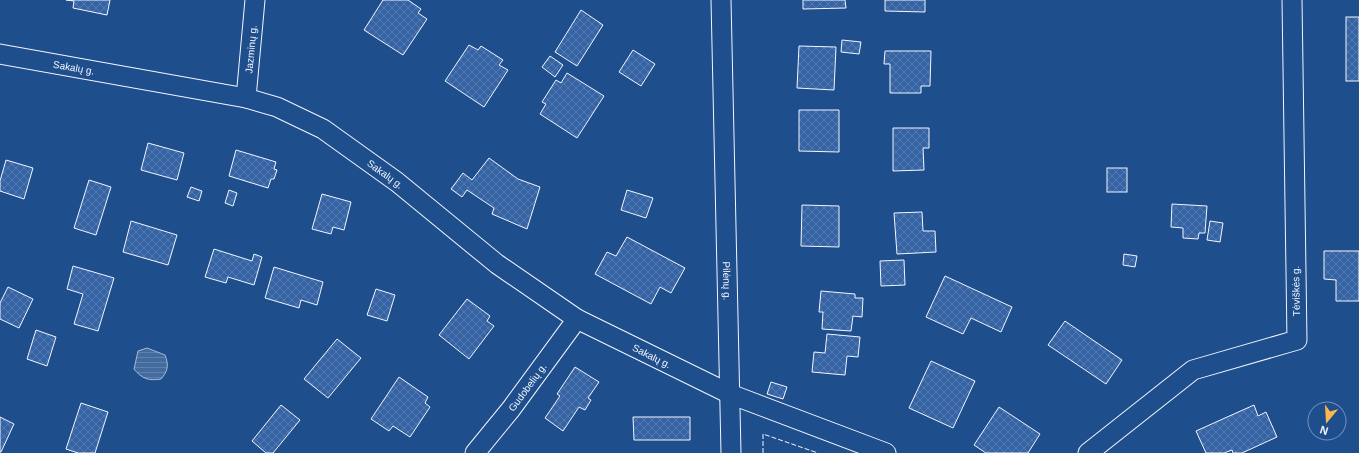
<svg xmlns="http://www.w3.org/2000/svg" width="1359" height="453" font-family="Arial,sans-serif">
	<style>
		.water { fill: url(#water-rules); stroke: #a8bbd7 }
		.building { fill: url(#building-cross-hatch); stroke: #f2f6ff }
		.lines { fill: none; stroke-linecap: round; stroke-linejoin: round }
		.street-casing { stroke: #f2f6ff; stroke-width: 21 }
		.street { stroke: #1f4e8c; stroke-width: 19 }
		.fence { stroke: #f2f6ff; stroke-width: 1; stroke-dasharray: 5 2; stroke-linecap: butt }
		.labels { text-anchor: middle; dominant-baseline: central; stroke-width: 3; stroke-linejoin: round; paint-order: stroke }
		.street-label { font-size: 10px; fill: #f2f6ff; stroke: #1f4e8c }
	</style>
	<defs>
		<pattern id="water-rules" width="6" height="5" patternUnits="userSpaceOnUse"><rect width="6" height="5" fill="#446ba0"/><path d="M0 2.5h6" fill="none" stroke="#5f81ae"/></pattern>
		<pattern id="building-cross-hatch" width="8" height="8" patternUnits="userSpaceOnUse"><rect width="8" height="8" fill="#3563a3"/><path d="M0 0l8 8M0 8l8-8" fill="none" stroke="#537ab1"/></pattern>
	</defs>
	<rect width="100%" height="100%" fill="#1f4e8c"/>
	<path class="water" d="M147,348L165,355C169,365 168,371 161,379C149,381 142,379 134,369L138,351Z"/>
	<g class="building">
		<polygon points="66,0 110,0 107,15 73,8 74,1"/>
		<polygon points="383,0 408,0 421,9 418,13 427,19 403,55 364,30"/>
		<polygon points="803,0 845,0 846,8 803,9"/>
		<polygon points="885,0 925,0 925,12 885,11"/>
		<polygon points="581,10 603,25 577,66 555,52"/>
		<rect x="1346" y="17" width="13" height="64"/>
		<polygon points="842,40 861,42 859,54 841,52"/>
		<polygon points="469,45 478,50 481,46 503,60 499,65 508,70 484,107 445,81"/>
		<polygon points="799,46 836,47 834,90 797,88"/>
		<polygon points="633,50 655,64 641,86 619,72"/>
		<polygon points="885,51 931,51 930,86 921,86 921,93 890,93 890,64 884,64"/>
		<polygon points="550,56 563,65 555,77 542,67"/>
		<polygon points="567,73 604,96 577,138 540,114 546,104 542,102 556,80 561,83"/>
		<polygon points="799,110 839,110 839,152 799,151"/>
		<polygon points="893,128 929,128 929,148 923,148 924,170 893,171"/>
		<polygon points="148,143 184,153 177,180 141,170"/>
		<polygon points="236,150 276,162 274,169 277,170 274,179 271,179 268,188 229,176"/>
		<polygon points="489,158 518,179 540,187 527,229 492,214 494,208 467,190 462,197 451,189 463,173 472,180"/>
		<polygon points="6,160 33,168 24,199 0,191 0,181"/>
		<rect x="1107" y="168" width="20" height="24"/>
		<polygon points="89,180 111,187 96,235 74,228"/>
		<polygon points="191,187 202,191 199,201 187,197"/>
		<polygon points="229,190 237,193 233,206 225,203"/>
		<polygon points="627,190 653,198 646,218 621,210"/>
		<polygon points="322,194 351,202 344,230 333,227 331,234 312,229"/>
		<polygon points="1172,204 1207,206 1205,233 1199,233 1198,239 1183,238 1183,228 1171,227"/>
		<polygon points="802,205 839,206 839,247 801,246"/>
		<polygon points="922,212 923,231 935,231 936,252 897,254 894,213"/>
		<polygon points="131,221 177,235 168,265 123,252"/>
		<polygon points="1210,221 1223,223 1220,242 1207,240"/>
		<polygon points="627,237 685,268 671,293 660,287 651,304 595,274 607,252 616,256"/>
		<polygon points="214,249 252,261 254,254 262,257 254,285 228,277 226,283 205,277"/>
		<polygon points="1324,251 1359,251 1359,301 1336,301 1336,280 1324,279"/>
		<polygon points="1124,254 1137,256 1135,267 1123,265"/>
		<polygon points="904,260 905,285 881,286 880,261"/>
		<polygon points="73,266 114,278 98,331 74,324 83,294 67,289"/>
		<polygon points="274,267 323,282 317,305 301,300 299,308 265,298"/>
		<polygon points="945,276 1012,307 1001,332 971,318 963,334 926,317"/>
		<polygon points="8,287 33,299 19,328 0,319 0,303"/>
		<polygon points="376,289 395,295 387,321 367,315"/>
		<polygon points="821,291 855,294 855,298 863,298 862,317 853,316 851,331 822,329 823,312 819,312"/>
		<polygon points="467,299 490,316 487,321 494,326 469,359 439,335"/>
		<polygon points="1065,321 1122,360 1106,384 1048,345"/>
		<polygon points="36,330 56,337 47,366 27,359"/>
		<polygon points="827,334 860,337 858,357 847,356 845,375 812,372 814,352 825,353"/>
		<polygon points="337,339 361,358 328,398 304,379"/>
		<polygon points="931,361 975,381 953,428 909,408"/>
		<polygon points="575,367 599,382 588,398 591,400 585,410 579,407 563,431 545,418 560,396 557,394"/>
		<polygon points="399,377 428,397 425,403 430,407 410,437 393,426 389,431 371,419"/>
		<polygon points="771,382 787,387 783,399 767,394"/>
		<polygon points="81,403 108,412 95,453 78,453 66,449"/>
		<polygon points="281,405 300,420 273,453 266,453 252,441"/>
		<polygon points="1254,405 1258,416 1266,412 1277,437 1242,453 1233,453 1232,450 1224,453 1206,453 1196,431"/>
		<polygon points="999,407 1040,434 1028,453 986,453 974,445"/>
		<polygon points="0,417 14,424 1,452 0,452"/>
		<polygon points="633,417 690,417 690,440 634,440"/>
	</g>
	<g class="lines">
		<defs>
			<g id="street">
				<path id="s1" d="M721,0L731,453"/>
				<path id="s2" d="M0,54L246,98L277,107L323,129L397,182L497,264L577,319L730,394L886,453"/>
				<path id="s3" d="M246,98L255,0"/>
				<path id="s4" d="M475,453L511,409L577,319"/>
				<polyline points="1088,453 1193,370 1297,340 1292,0"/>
			</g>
		</defs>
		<use href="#street" class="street-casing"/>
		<use href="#street" class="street"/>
		<polyline class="fence" points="763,453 763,434 818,453"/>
	</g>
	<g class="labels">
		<g class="street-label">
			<text stroke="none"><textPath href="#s3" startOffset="49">Jazminų g.</textPath></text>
			<text stroke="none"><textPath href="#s2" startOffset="75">Sakalų g.</textPath></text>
			<text stroke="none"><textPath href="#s2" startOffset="410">Sakalų g.</textPath></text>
			<text stroke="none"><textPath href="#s1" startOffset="281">Pilėnų g.</textPath></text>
			<text transform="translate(1296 291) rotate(-91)">Tėviškės g.</text>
			<text stroke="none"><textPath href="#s2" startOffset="734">Sakalų g.</textPath></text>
			<text stroke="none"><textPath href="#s4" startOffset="84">Gudobelių g.</textPath></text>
		</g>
	</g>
	<g transform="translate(1327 421) rotate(198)"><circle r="19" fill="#1f4e8c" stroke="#7391ba"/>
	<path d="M0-3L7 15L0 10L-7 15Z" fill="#ffb74d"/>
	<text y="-6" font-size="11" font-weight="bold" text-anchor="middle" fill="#f2f6ff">N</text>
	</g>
</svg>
